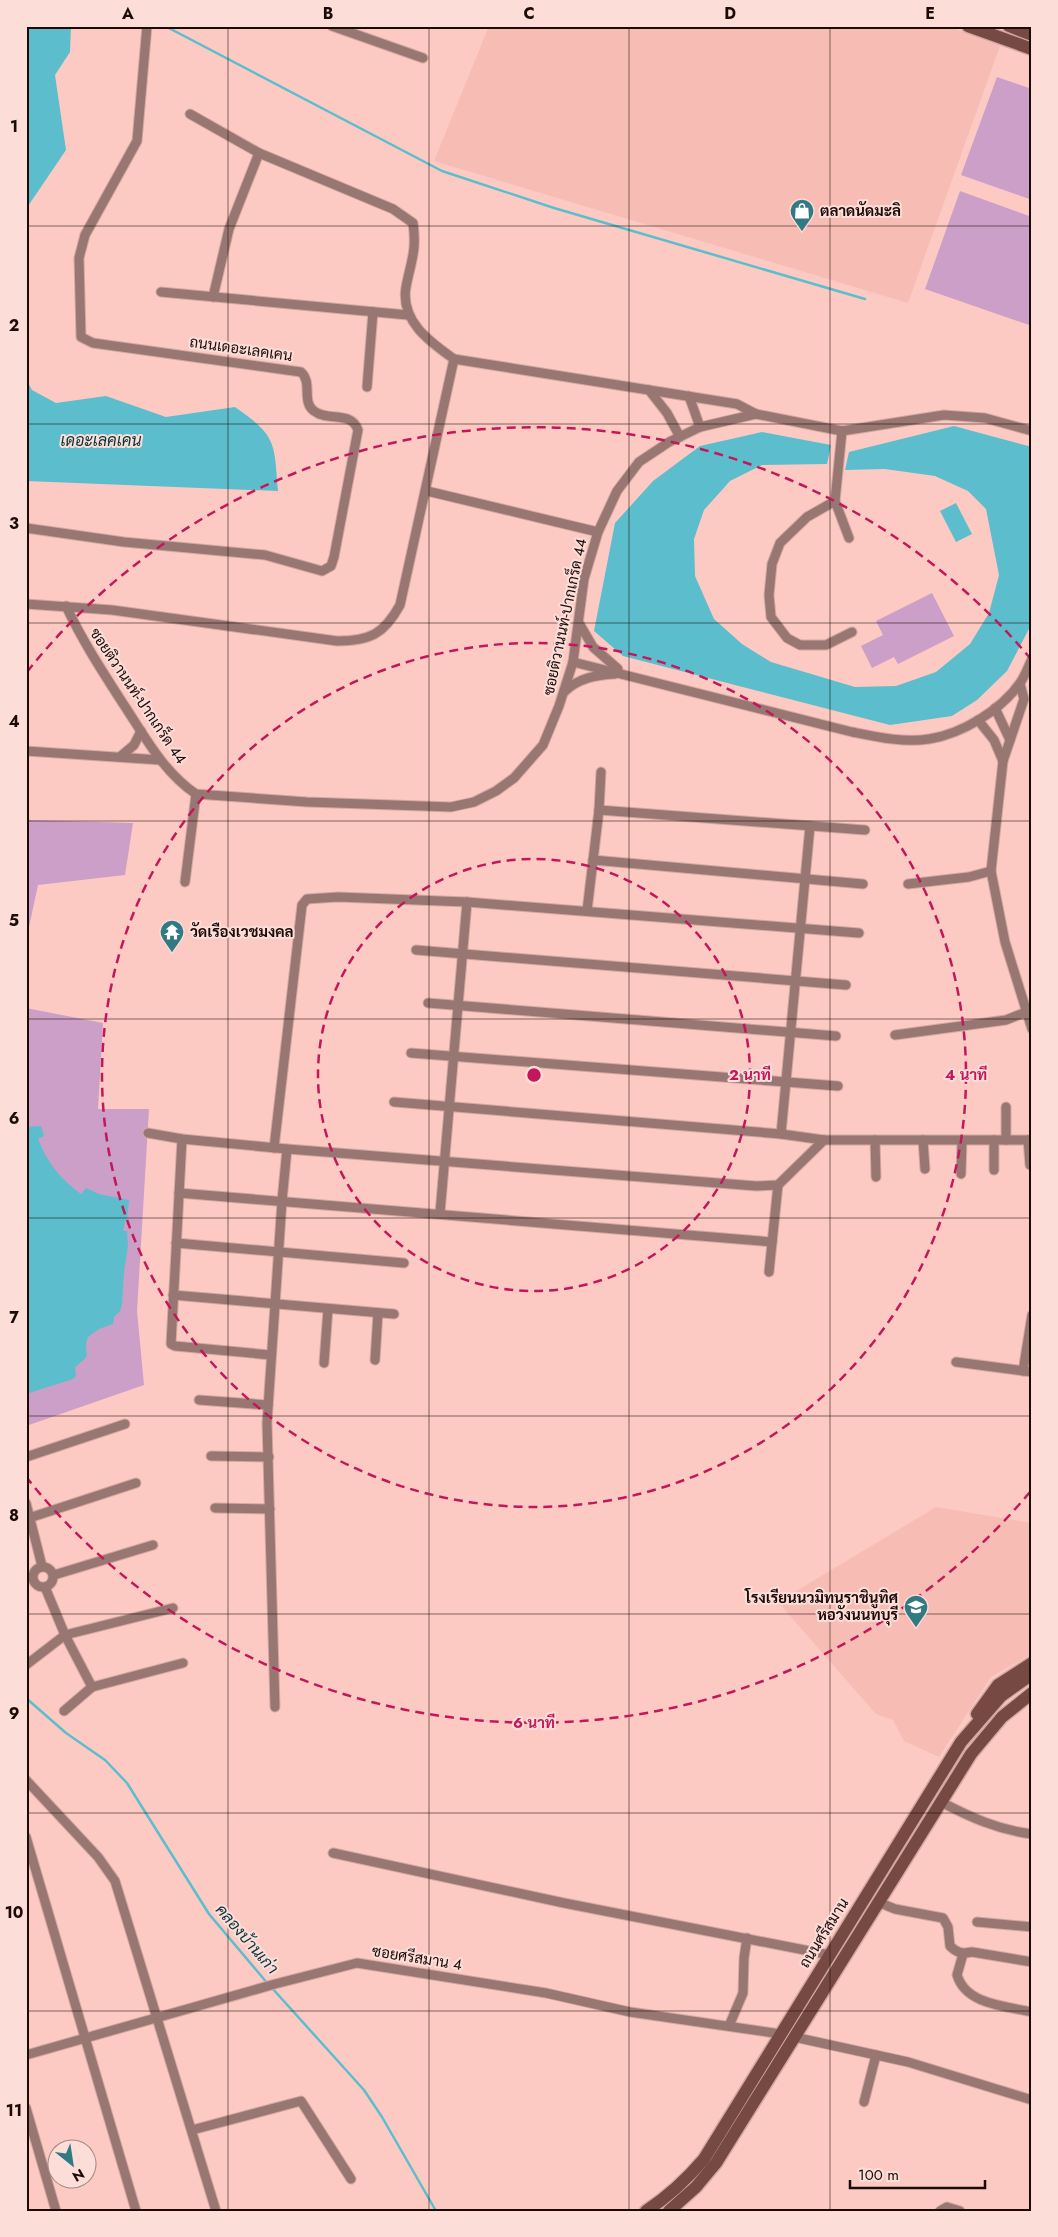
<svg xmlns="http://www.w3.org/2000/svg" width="1058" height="2237" font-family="Jost,Sarabun,sans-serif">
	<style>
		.built { fill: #f7bdb4 }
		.green { fill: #cb9fc8 }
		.water { fill: #5cbecd }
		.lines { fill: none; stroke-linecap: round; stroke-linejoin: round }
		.stream { stroke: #5cbecd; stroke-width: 2.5 }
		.street-casing { stroke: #d4a8a2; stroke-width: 11 }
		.secondary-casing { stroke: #d4a8a2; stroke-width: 15 }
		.street { stroke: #987772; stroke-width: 9 }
		.secondary { stroke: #764942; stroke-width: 12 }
		.grid { fill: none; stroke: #1b0b09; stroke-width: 1; stroke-opacity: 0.55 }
		.ring { fill: none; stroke: #c2185b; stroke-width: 2.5; stroke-dasharray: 9 6 }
		.labels { text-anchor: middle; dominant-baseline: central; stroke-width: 4; stroke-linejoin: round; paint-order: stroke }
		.poi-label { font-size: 15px; font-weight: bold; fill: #1b0b09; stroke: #fcddd8; text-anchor: start }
		.street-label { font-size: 15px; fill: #1b0b09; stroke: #fcddd8 }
		.water-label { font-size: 16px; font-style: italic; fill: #04353b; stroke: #fcddd8 }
		.centre { fill: #c2185b; stroke: #fcddd8; stroke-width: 2.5 }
		.ring-label { font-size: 15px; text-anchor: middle; font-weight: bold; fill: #c2185b; stroke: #fcddd8; stroke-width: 4; stroke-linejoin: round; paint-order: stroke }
		.neatline { fill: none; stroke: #1b0b09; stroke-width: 2 }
		.grid-label { font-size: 16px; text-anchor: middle; font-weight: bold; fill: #1b0b09 }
	</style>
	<rect width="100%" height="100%" fill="#fccac3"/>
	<g class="built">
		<polygon points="489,26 948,26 1000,46 908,303 434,161"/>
		<polygon points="936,1507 1032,1523 1032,1654 991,1677 939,1757 904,1741 893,1720 876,1714 778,1602"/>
	</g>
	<g class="green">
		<polygon points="997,77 1032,89 1032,200 961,175"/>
		<polygon points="960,191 1032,217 1032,326 925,289"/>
		<polygon points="932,593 954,636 898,664 894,657 872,668 861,646 883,635 876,621"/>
		<polygon points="26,820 133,823 125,875 38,885 26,941"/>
		<polygon points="26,1008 103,1023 98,1109 149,1109 137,1311 144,1385 26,1426"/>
	</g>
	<g class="water">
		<polygon points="26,26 71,26 70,52 55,75 66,150 26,209"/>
		<path d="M26,379L32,390L56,403L106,396L166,417L235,407C277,436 274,442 278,491L26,481Z"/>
		<polygon points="954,426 1032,447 1032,623 1007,671 977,700 952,716 890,725 623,656 594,631 615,523 653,481 700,446 762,432 831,445 827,464 762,465 730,481 704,510 694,539 695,576 714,619 742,644 771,662 855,687 896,686 936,672 970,644 989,613 999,575 986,509 968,491 935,476 885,469 845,470 849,452"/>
		<polygon points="956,503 972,534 956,542 940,511"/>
		<path d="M41,1126L44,1136L38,1139C47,1162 60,1179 81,1194L86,1188L99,1194L129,1200L127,1220L125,1221L123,1231H127L128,1246L124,1272L122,1304L120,1311L114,1317L113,1324L99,1329L88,1337C81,1356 96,1352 75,1367L76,1376L73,1379L26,1394V1127Z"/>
	</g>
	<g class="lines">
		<g class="stream">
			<polyline points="165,26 442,171 554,208 865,299"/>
			<polyline points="26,1698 66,1733 105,1760 127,1783 209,1914 268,1984"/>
			<polyline points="272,1988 364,2090 382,2117 436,2211"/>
		</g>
		<defs>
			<g id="street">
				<polyline points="332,26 423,58"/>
				<polyline points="161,292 408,315"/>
				<polyline points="213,297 229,229 259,153"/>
				<polyline points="454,359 737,404 756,414"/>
				<polyline points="367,387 373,312"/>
				<polyline points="649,390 667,413 680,437"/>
				<polyline points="689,396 700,427"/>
				<polyline points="842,431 835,501 849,538"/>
				<polyline points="427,491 598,532"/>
				<polyline points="835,501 807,517 780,543 772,564 769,595 771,617 787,638 800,645 826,645 852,632"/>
				<path d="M26,528L124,542L265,555L322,571L331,566L334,557L358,430C351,410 328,422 314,411C301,401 313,383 301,372L93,343L81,337L79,258L85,235L137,141L147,26"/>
				<path d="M26,604L112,610L337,641C370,641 384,634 400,605L454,359C430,342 400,321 406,287C411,261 417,251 413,223L393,209L259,153L190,114"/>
				<path d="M66,606C82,640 102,671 122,702C144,735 163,772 196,794L307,802L451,807L474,802L496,791L514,778L543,745L559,706L573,662L584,579L598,532L617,491L639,462L669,442L700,427L756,414L842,431L944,415L985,418L1032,431"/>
				<polyline points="579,623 593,647 618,669"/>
				<path d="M573,662L852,732C877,737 904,743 929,739C962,734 1001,710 1020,683C1025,676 1028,667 1032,659"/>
				<polyline points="1020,684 1024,699 1003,761 991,871 1005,942 1032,1029"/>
				<path d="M564,692C578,678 596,675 615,674"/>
				<polyline points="995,708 1010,740"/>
				<polyline points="978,720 994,740 1003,761"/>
				<polyline points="26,751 160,760"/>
				<polyline points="121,756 134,745 141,731"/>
				<polyline points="599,810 865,830"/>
				<polyline points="593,860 863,884"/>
				<polyline points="185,882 196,794"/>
				<polyline points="908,884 969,877 991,871"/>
				<polyline points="587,911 599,810 601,772"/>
				<polyline points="416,950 846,985"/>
				<polyline points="428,1003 836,1036"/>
				<polyline points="895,1035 1006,1020 1026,1012"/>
				<polyline points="411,1053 838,1086"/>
				<polyline points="394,1102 781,1134 824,1140 1032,1140"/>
				<polyline points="148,1133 182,1139 287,1149 756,1186 778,1185 824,1140"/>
				<polyline points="781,1134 810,826"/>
				<polyline points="182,1139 171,1344 175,1346 271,1355"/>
				<polyline points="875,1140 876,1177"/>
				<polyline points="923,1140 925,1169"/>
				<polyline points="994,1140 994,1170"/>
				<polyline points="1006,1140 1006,1107"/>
				<polyline points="1028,1140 1030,1165"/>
				<polyline points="274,1148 302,905 307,899 338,897 467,902 859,933"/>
				<polyline points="961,1174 962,1140"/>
				<polyline points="179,1193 772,1242"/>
				<polyline points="440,1213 467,902"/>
				<polyline points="176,1243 404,1263"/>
				<polyline points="769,1272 778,1185"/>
				<polyline points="173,1295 394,1314"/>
				<polyline points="375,1360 378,1313"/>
				<polyline points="956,1362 1032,1372"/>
				<polyline points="324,1363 328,1309"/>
				<polyline points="1023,1371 1032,1315"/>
				<polyline points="199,1400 268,1405"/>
				<polyline points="211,1456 269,1457"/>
				<polyline points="26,1457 125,1424"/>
				<polyline points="26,1503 42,1566"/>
				<polyline points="215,1508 270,1509"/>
				<polyline points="26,1519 136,1483"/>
				<circle cx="43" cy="1577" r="10"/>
				<polyline points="54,1575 153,1545"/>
				<polyline points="45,1587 65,1635 92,1687"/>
				<polyline points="26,1665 65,1635 173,1608"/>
				<polyline points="275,1707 267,1423 282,1201 287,1149"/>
				<polyline points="64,1711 92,1687 183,1663"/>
				<polyline points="26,1780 98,1857 115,1881 216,2211"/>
				<path d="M941,1802C970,1817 998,1830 1032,1834"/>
				<polyline points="26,1837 136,2211"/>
				<polyline points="333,1853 564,1903 830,1955"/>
				<path d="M878,1902L895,1909L943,1918L948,1927L950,1946C957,1953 962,1954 972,1952L1032,1962"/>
				<polyline points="977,1922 1032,1927"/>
				<path d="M963,1954L957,1975C966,2005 1006,2006 1032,2012"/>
				<polyline points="729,2026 743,1993 744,1958 747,1938"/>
				<polyline points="794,2037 908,2062 1032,2100"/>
				<polyline points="26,2055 275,1984 357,1963 546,1993 630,2012 781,2034"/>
				<polyline points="864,2102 876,2055"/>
				<polyline points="26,2108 56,2211"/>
				<polyline points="192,2130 301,2101 351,2179"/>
				<polyline points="940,2211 947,2207 960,2211"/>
			</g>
			<g id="secondary">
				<polyline points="968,26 1032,49"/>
				<polyline points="1009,26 1032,35"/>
				<polyline points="977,1714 998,1685 1032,1663"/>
				<path d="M646,2211C669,2196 687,2179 704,2159L961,1742L1001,1696L1032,1674"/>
				<polyline points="669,2211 696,2187 716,2163 971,1754 1002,1717 1032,1693"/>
			</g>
		</defs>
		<use href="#street" class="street-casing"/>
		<use href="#secondary" class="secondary-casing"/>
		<use href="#street" class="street"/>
		<use href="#secondary" class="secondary"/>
	</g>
	<path class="grid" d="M228,26V2211M429,26V2211M629,26V2211M830,26V2211M26,226H1032M26,424H1032M26,623H1032M26,821H1032M26,1019H1032M26,1218H1032M26,1416H1032M26,1614H1032M26,1813H1032M26,2011H1032"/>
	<g class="ring">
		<circle cx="534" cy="1075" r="216"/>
		<circle cx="534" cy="1075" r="432"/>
		<path d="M1030 1492A648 648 0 0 1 27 1478M27 672A648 648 0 0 1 1030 658"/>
	</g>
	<defs>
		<symbol id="shop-pin" viewBox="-11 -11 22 30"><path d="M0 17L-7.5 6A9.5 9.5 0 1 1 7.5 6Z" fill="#317983" stroke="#fcddd8"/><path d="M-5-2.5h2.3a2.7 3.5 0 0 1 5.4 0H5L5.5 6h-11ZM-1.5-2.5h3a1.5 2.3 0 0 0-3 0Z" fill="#fff"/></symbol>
		<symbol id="temple-pin" viewBox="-11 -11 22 30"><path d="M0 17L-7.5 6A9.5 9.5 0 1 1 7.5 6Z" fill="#317983" stroke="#fcddd8"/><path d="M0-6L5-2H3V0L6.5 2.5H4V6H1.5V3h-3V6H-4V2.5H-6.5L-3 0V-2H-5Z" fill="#fff"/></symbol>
		<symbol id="school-pin" viewBox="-11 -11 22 30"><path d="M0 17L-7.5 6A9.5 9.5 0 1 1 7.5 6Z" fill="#317983" stroke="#fcddd8"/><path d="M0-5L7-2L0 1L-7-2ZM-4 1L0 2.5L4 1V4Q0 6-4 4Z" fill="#fff"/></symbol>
	</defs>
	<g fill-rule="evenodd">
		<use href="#shop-pin" x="788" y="197" width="28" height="38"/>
		<use href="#temple-pin" x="158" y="918" width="28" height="38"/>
		<use href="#school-pin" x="902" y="1593" width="28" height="38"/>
	</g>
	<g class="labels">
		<g class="poi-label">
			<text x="820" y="211">ตลาดนัดมะลิ</text>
			<text x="190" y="932">วัดเรืองเวชมงคล</text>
			<text x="898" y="1598" text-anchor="end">โรงเรียนนวมิทนราชินูทิศ<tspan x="898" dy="17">หอวังนนทบุรี</tspan></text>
		</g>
		<g class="street-label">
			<text transform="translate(241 349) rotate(8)">ถนนเดอะเลคเคน</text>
			<text transform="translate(565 617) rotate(-78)">ซอยติวานนท์-ปากเกร็ด 44</text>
			<text transform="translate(138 696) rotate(56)">ซอยติวานนท์-ปากเกร็ด 44</text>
			<text transform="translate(824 1933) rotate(-58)">ถนนศรีสมาน</text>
			<text transform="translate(417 1958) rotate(9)">ซอยศรีสมาน 4</text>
		</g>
		<g class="water-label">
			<text x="101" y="440">เดอะเลคเคน</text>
			<text transform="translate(247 1939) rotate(49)">คลองบ้านเก่า</text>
		</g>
	</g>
	<circle cx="534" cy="1075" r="8" class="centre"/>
	<g class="ring-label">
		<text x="750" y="1080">2 นาที</text>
		<text x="966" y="1080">4 นาที</text>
		<text x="534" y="1728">6 นาที</text>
	</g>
	<rect width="1058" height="2237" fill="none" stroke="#fcddd8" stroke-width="55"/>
	<g transform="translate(72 2164) rotate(150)"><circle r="24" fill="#fcddd8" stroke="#a28985"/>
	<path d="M0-4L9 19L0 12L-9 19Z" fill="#317983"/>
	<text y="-8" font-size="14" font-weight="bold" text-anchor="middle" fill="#1b0b09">N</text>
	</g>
	<path d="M850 2180v8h135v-8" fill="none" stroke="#1b0b09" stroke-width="2.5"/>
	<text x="858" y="2180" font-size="15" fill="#1b0b09" stroke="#fcddd8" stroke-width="4" paint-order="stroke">100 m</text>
	<rect x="28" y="28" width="1002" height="2182" class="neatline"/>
	<g class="grid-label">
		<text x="128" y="19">A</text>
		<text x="328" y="19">B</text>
		<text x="529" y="19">C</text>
		<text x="730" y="19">D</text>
		<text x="930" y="19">E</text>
		<text x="14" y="132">1</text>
		<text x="14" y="331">2</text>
		<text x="14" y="529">3</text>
		<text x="14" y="727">4</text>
		<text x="14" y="926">5</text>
		<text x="14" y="1124">6</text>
		<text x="14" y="1323">7</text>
		<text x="14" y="1521">8</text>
		<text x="14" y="1719">9</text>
		<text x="14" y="1918">10</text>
		<text x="14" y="2116">11</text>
	</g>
</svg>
